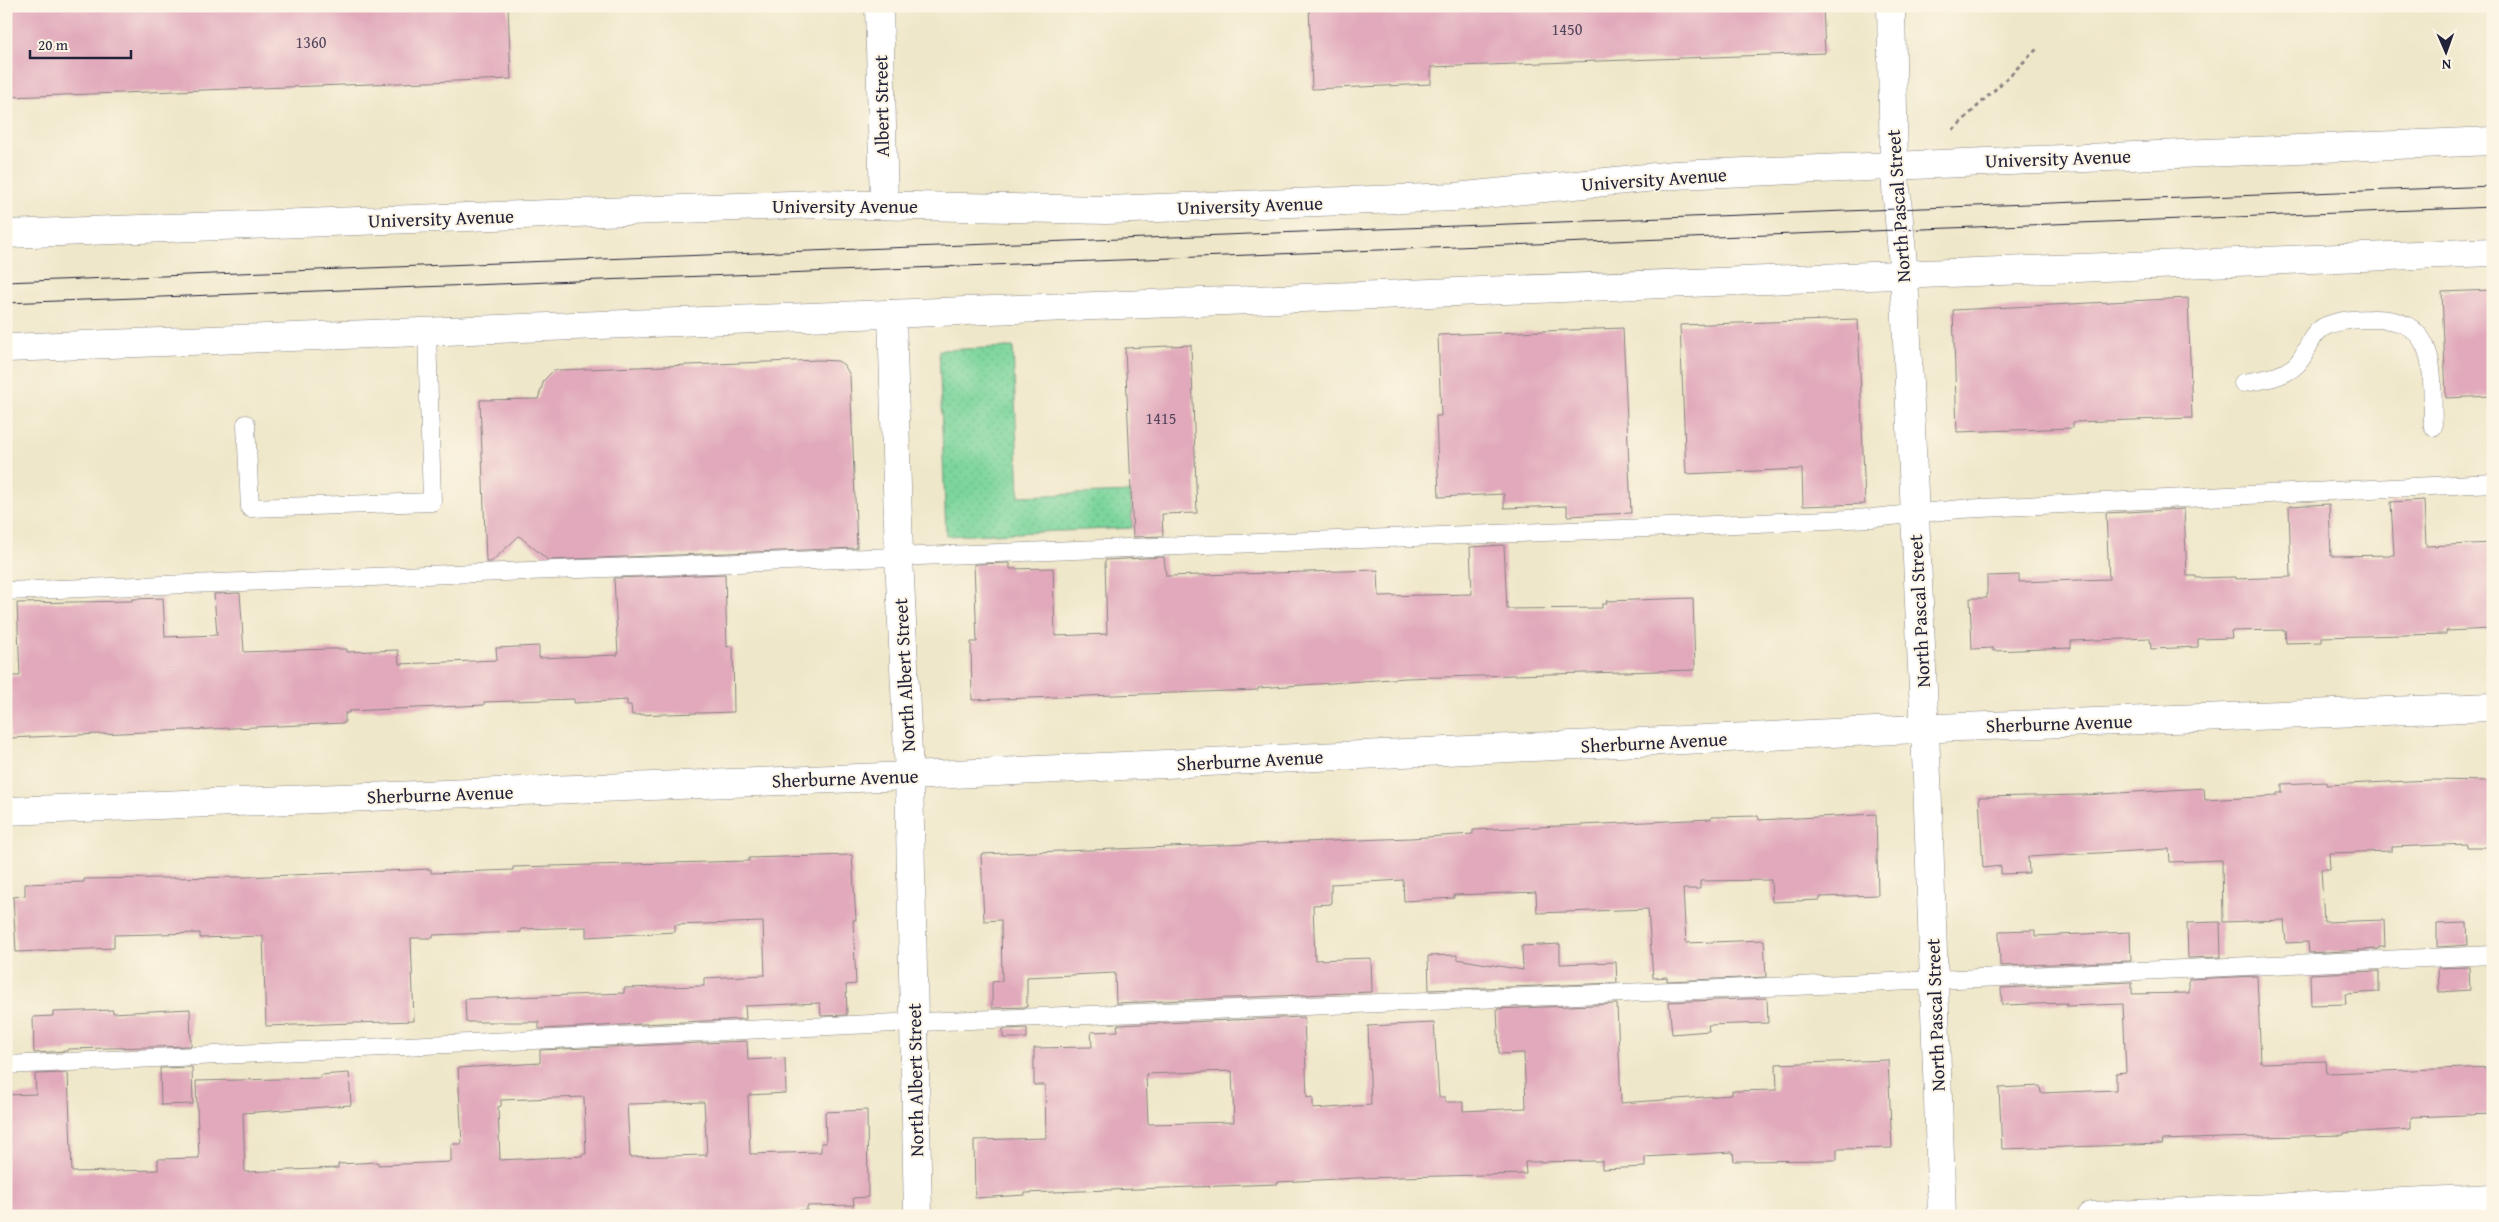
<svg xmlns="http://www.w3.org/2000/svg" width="2499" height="1222" font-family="'Gentium Book Plus',serif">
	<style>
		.green { fill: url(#green-dots); stroke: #4f7c6b }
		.building { fill: #e1a9bb; fill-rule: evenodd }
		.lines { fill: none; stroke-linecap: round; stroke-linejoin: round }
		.lane-casing { stroke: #888482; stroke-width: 19 }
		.street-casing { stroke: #888482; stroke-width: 29 }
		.secondary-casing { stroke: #888482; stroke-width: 29 }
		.path { stroke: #888482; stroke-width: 3; stroke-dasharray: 4 4; stroke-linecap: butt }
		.lane { stroke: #fff; stroke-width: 18 }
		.street { stroke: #fff; stroke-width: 28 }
		.secondary { stroke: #fff; stroke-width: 28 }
		.tram { stroke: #22223b; stroke-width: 1 }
		.labels { text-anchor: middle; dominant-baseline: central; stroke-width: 4; stroke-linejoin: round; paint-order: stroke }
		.number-label { font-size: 16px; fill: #52445b }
		.street-label { font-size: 19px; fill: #22223b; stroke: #fcf5e5 }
	</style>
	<defs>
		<pattern id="green-dots" width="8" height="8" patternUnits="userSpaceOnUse" patternTransform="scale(1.25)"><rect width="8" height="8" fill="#7cd59b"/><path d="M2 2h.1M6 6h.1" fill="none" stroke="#6bb786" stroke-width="1.8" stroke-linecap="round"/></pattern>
	</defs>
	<rect width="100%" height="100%" fill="#fcf5e5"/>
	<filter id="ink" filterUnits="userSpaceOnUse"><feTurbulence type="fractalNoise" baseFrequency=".02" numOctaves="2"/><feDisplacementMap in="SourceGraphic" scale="10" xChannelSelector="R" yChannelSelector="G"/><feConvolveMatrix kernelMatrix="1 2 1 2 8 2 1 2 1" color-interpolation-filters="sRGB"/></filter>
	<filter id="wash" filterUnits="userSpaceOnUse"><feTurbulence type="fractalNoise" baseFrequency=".0096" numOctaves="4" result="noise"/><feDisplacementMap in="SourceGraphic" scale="20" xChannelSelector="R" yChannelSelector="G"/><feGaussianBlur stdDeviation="1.12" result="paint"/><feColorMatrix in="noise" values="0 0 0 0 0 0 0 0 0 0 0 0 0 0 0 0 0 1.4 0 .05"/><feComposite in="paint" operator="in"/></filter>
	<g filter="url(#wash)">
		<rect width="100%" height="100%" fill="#efe7c9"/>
		<polygon class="green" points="1013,347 1019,496 1131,492 1132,528 946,536 939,350"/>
		<g id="blocks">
			<g class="building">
				<polygon points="6,6 508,6 511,79 8,97"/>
				<polygon points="1309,6 1823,6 1825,53 1431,67 1431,84 1312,89"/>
				<polygon points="2493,290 2493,396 2446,398 2442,292"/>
				<polygon points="2188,298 2192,418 2073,422 2073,428 1957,432 1953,310"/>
				<polygon points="1858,319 1865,504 1803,506 1802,469 1686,474 1680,325"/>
				<polygon points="1623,328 1631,513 1567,516 1567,506 1504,508 1504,494 1439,497 1436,416 1441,416 1438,335"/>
				<polygon points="1191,345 1197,513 1162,514 1163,536 1133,537 1125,348"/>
				<polygon points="819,360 838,361 844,365 850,375 857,548 548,560 519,536 491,562 486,562 480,400 538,399 544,380 553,371 559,370"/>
				<polygon points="2424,500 2426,546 2493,543 2493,629 2446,631 2446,634 2322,637 2322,642 2286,643 2285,630 2231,631 2232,638 2198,639 2198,647 2151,649 2150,638 2071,641 2071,648 1993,651 1993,648 1972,649 1970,598 1987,598 1987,576 2019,575 2019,582 2109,579 2106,513 2184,509 2187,576 2196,576 2196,578 2235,577 2235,579 2291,577 2289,506 2329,504 2331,556 2394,555 2391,502"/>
				<polygon points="1504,545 1507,609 1602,608 1602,604 1607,604 1606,601 1693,598 1695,670 1406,678 1258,688 1258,690 972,700 971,642 977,642 974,564 1010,563 1010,569 1053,568 1055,636 1107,634 1105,560 1164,557 1166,576 1378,570 1379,596 1472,594 1470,547"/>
				<polygon points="725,574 727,647 733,646 734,712 632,715 631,705 627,705 627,700 574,703 574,699 484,702 484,705 349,711 349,713 345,713 345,723 10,738 8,676 20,676 17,603 132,601 132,599 163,598 165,637 217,635 214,594 240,593 244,652 330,649 347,649 347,652 398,650 399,664 497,660 496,648 539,646 539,658 618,655 614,578"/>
				<polygon points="2430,780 2493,781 2493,847 2467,847 2467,844 2392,847 2392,851 2329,853 2330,869 2321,869 2324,922 2384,920 2385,947 2379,947 2379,949 2309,953 2308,942 2286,943 2284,920 2223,922 2222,860 2170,862 2169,849 2028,857 2029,873 2001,874 2001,866 1983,868 1979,797 2084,795 2204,788 2205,800 2277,796 2277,793 2282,793 2282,784 2326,782 2326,785"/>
				<polygon points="1876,814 1878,895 1820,897 1820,900 1772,902 1771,880 1700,881 1700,889 1683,889 1686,943 1764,940 1766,977 1667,981 1667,977 1653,978 1648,909 1537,913 1536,892 1454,895 1454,898 1404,901 1403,880 1331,884 1331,904 1313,905 1315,960 1371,958 1372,992 1116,1003 1115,973 1027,977 1027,1007 992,1008 992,982 1002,981 1001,920 984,921 981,854 1411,838 1473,834 1473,830 1711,819 1711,817 1758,816 1759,820"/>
				<polygon points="852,855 856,920 853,920 856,984 846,985 847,1015 821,1016 820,1003 745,1006 746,1019 539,1029 539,1022 466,1022 465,999 624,993 624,988 704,986 704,978 765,975 763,922 675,925 675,932 586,937 586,927 521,929 521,932 433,935 433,938 411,938 414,1021 266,1026 263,936 200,938 200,933 114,935 114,948 16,952 13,897 25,896 25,884 84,882 84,879 244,877 431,869 431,873 513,870 513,867 749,861 749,858"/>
				<polygon points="2220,922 2221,957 2188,958 2187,923"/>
				<polygon points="2467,923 2468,945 2437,947 2437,924"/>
				<polygon points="2035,930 2035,936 2130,932 2131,961 2000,966 1999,931"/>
				<polygon points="1560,944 1560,964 1616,962 1617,983 1429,990 1428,956 1457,955 1457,959 1523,970 1522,946"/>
				<polygon points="2469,967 2470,990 2439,992 2438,968"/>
				<polygon points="2379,971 2379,992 2345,994 2346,1004 2311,1005 2310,974"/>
				<polygon points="2257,976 2261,1063 2326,1061 2327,1073 2493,1067 2493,1114 2411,1117 2411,1129 2344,1133 2344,1135 2221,1138 2162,1140 2163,1144 2002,1149 1999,1088 2040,1086 2041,1093 2116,1090 2116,1073 2126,1072 2123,1004 2067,1006 2067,1003 2002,1005 2001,988 2132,982 2132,994 2189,993 2189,979"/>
				<polygon points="1767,998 1768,1023 1708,1025 1709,1031 1672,1034 1669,1002"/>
				<path d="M1617,1004L1621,1103L1732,1095V1091L1777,1090L1776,1064L1888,1060L1892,1148L1837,1149V1160L1734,1161L1733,1152L1645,1157V1167L1602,1169V1161L1525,1162L1526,1174L1357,1178L1278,1182V1184L1025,1193V1195L975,1198L974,1140L1046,1138L1045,1085H1034V1048L1092,1047L1091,1032L1118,1031L1117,1025L1304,1017L1307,1098L1313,1097V1109L1371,1105L1368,1026L1434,1023L1439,1097H1445V1102H1463V1111L1526,1108L1524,1053L1499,1054L1497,1009ZM1232,1071L1234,1122L1148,1124L1146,1074Z"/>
				<polygon points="190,1009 191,1046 68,1049 67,1051 34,1053 33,1017 53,1016 53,1012 113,1010 113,1013"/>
				<polygon points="1027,1028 1027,1038 1003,1038 1003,1029"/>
				<path d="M747,1041L748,1060L785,1058L786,1093L748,1095L750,1154L821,1152V1143H826L825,1112L867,1110L868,1197L853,1198L854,1205L807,1206V1210L713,1216H710L709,1213L529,1216V1212L441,1216H6V1095L36,1094L35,1074L68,1073L72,1172L158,1170V1159L199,1158L196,1081L320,1078V1075L349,1073L351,1105L243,1113L245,1172L338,1168V1164L378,1162V1165L451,1162V1144H462L458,1068L540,1063V1050ZM584,1097L586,1154H582V1156L500,1160L498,1107L501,1106V1100ZM704,1102L707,1155L630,1157L627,1104Z"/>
				<polygon points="192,1067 193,1104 161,1105 160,1068"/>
			</g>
		</g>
	</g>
	<g filter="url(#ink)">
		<use href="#blocks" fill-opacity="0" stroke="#888482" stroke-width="1"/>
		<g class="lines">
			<defs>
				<g id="lane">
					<path d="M2243,383C2261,380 2290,377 2301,359C2309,348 2310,336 2322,328C2336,320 2355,319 2370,319C2442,316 2431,376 2433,427"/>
					<polyline points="246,424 250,508 432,502 427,332"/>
					<polyline points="6,591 1647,528 1872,518 1961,509 2493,483"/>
					<polyline points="6,1065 872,1024 1891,982 2493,955"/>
				</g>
				<g id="street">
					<polyline points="879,6 884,205"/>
					<polyline points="1904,275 1927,777 1942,1216"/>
					<polyline points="892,314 899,556 909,776 918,1216"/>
					<polyline points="6,811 909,776 1961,727 2493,707"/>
					<polyline points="2091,1216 2493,1198"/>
				</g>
				<g id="secondary">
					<polyline points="1891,6 1894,165 1904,275"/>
					<polyline points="6,234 818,204 1106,210 1455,197 1675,175 2493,141"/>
					<polyline points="6,348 2493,252"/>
				</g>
			</defs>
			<use href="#lane" class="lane-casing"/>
			<use href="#street" class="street-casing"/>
			<use href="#secondary" class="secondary-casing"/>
			<polyline class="path" points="1953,130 2038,48"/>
			<use href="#lane" class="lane"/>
			<use href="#street" class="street"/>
			<use href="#secondary" class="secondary"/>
			<g class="tram">
				<polyline points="6,282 2493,186"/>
				<polyline points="6,303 2493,207"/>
			</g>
		</g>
	</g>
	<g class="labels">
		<g class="number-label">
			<text x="1567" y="29">1450</text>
			<text x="311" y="42">1360</text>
			<text x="1161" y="418">1415</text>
		</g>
		<g class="street-label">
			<text transform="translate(881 106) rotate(-91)">Albert Street</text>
			<text transform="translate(2058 158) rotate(-2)">University Avenue</text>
			<text transform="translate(1654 179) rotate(-4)">University Avenue</text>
			<text transform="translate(1250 205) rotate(-2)">University Avenue</text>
			<text x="845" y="206">University Avenue</text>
			<text transform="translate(1898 206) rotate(-94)">North Pascal Street</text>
			<text transform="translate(441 218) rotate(-2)">University Avenue</text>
			<text transform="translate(1919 611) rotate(-93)">North Pascal Street</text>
			<text transform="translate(904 675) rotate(-93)">North Albert Street</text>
			<text transform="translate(2059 723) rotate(-2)">Sherburne Avenue</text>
			<text transform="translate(1654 742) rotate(-3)">Sherburne Avenue</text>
			<text transform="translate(1250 760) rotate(-3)">Sherburne Avenue</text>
			<text transform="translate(845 778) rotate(-2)">Sherburne Avenue</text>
			<text transform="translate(440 794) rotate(-2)">Sherburne Avenue</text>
			<text transform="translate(1935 1015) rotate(-92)">North Pascal Street</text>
			<text transform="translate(915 1080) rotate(-91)">North Albert Street</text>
		</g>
	</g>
	<rect width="2499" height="1222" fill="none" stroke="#fcf5e5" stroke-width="25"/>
	<g transform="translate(2446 52) rotate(178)" stroke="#fcf5e5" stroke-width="4" paint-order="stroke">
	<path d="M0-4L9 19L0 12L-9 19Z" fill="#22223b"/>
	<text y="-8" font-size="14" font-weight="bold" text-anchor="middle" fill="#22223b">N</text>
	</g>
	<path d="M30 50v8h101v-8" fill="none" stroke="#22223b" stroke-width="2.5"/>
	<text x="38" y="50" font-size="15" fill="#22223b" stroke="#fcf5e5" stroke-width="4" paint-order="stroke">20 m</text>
</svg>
